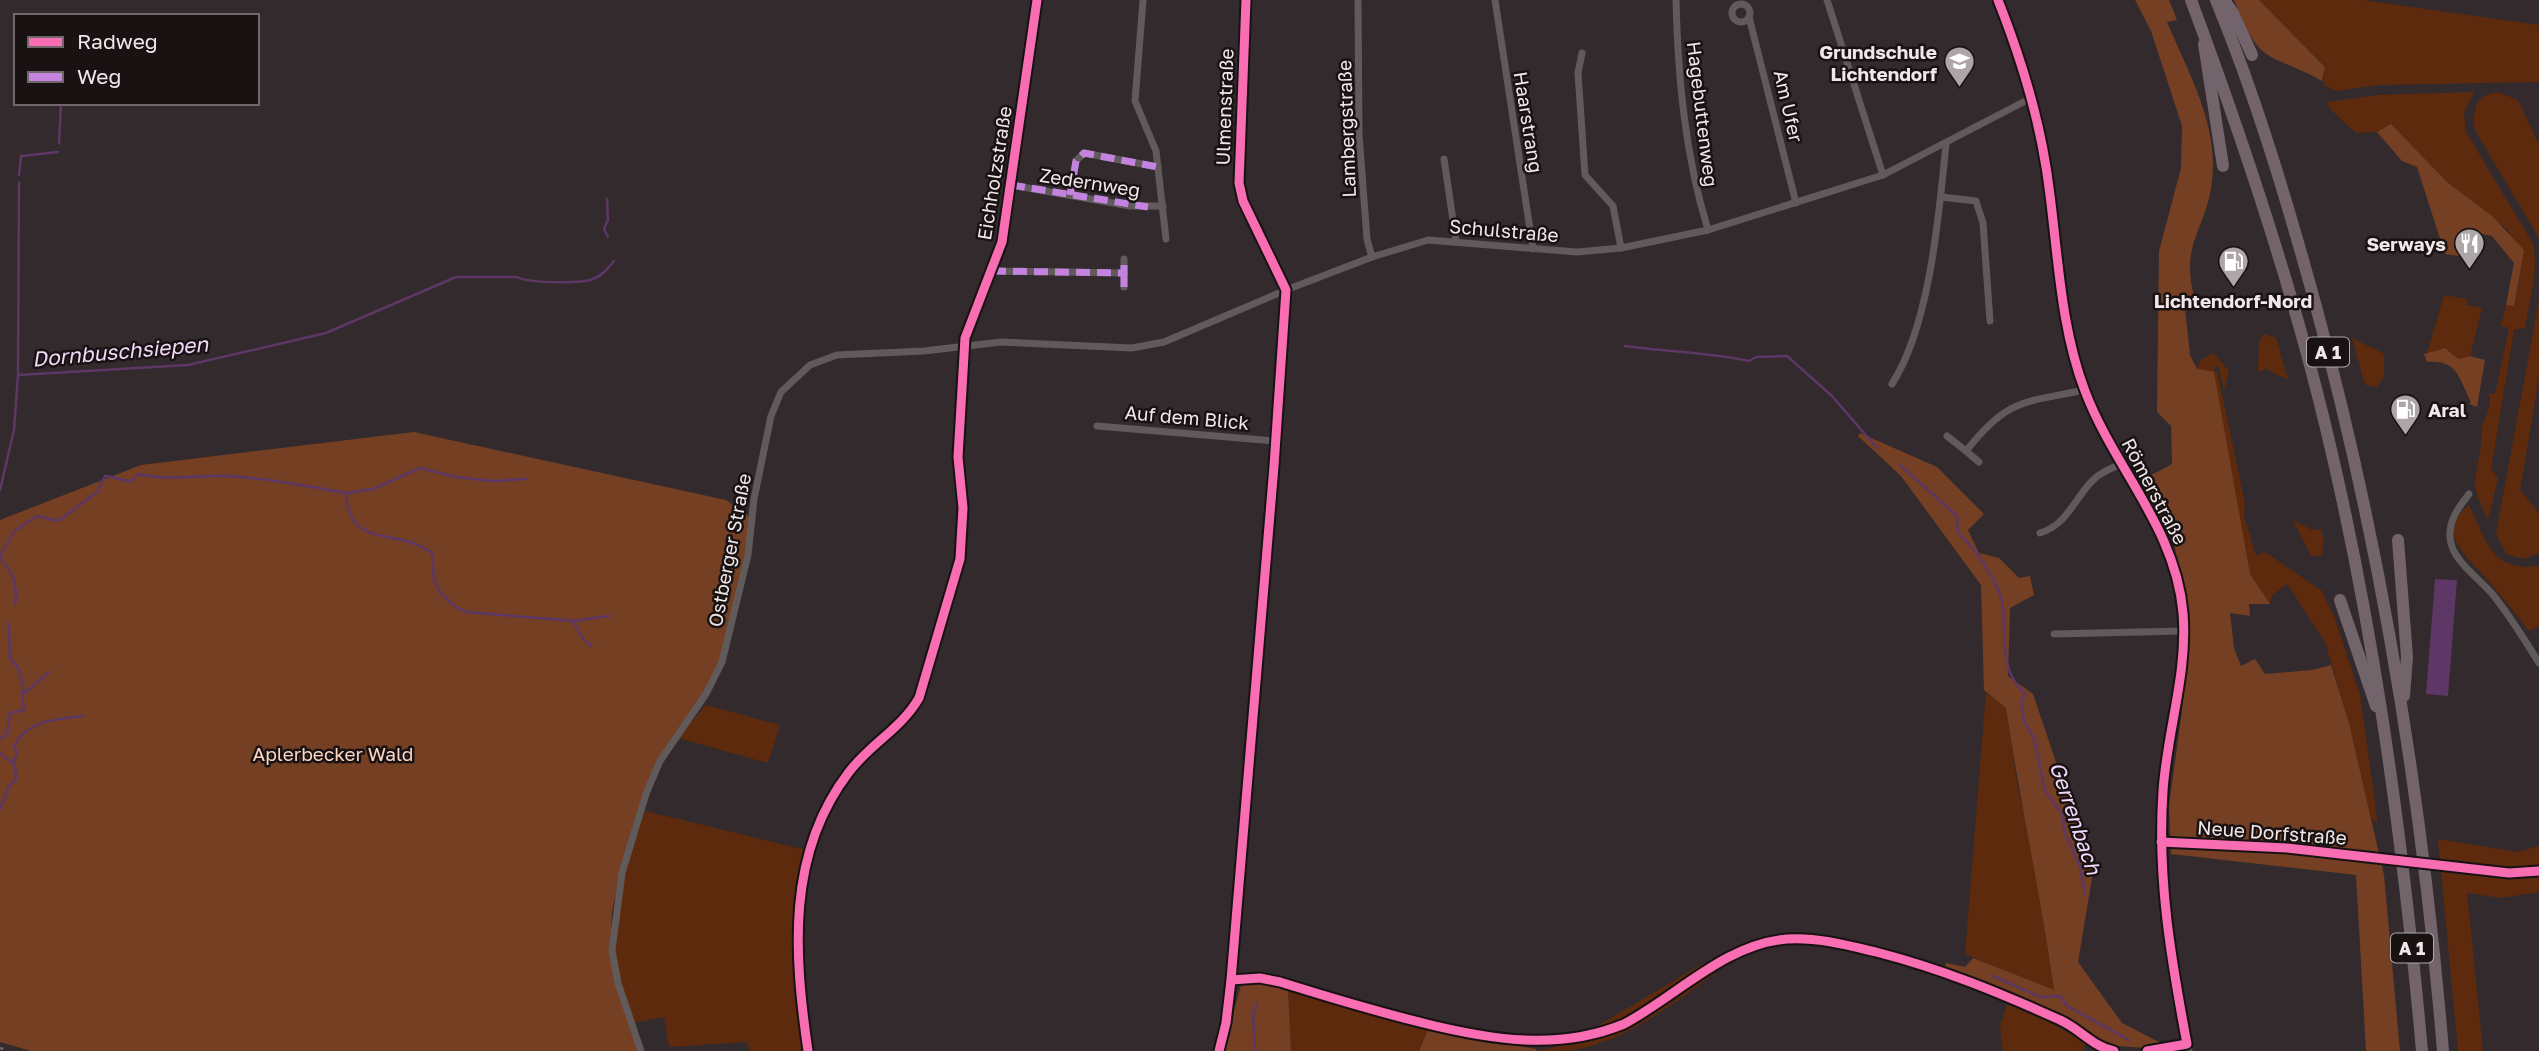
<svg xmlns="http://www.w3.org/2000/svg" width="2539" height="1051" font-family="'Golos Text',sans-serif">
	<style>
		.green { fill: #5e2a0d }
		.forest { fill: #753f24 }
		.water { fill: #5d3765 }
		.lines { fill: none; stroke-linecap: round; stroke-linejoin: round }
		.stream { stroke: #5d3765; stroke-width: 2.5 }
		.minor { stroke: #615a5b; stroke-width: 7 }
		.tertiary { stroke: #615a5b; stroke-width: 9 }
		.motorway { stroke: #73646c; stroke-width: 12 }
		.rail { stroke: #6b6667; stroke-width: 2.5; stroke-dasharray: 3.5 7; stroke-linecap: butt }
		.quiet { stroke: #c483df; stroke-width: 7; stroke-dasharray: 14 7; stroke-linecap: butt }
		.cycleway-casing { stroke: #191213; stroke-width: 13 }
		.cycleway { stroke: #f96db3; stroke-width: 9 }
		.labels { text-anchor: middle; dominant-baseline: central; stroke-width: 5; stroke-linejoin: round; paint-order: stroke }
		.shield { fill: #191213; stroke: #b0a7a9; stroke-width: 2 }
		.shield-label { font-size: 18px; font-weight: bold; fill: #f1e7e9 }
		.poi-label { font-size: 19px; font-weight: bold; fill: #f1e7e9; stroke: #191213; text-anchor: end }
		.street-label { font-size: 19px; fill: #f1e7e9; stroke: #191213 }
		.park-label { font-size: 19px; fill: #fcd5c3; stroke: #191213 }
		.water-label { font-size: 21px; font-style: italic; fill: #f3d9f9; stroke: #191213 }
	</style>
	<rect width="100%" height="100%" fill="#322a2c"/>
	<g class="green">
		<polygon points="2259,0 2362,0 2539,25 2539,82 2379,85 2337,91 2323,85 2325,66"/>
		<path d="M2474,92L2464,113L2466,132L2533,244C2539,272 2529,300 2525,328L2514,330L2491,469L2498,478L2488,520C2469,481 2475,485 2481,446C2482,439 2480,431 2483,424C2487,413 2492,405 2489,393L2495,394L2509,328L2501,326L2506,305L2513,306L2519,283L2509,231L2448,183L2391,124L2377,132L2356,133L2329,108L2327,102L2377,95Z"/>
		<polygon points="2497,92 2518,100 2539,145 2539,238 2476,132 2473,120 2477,103 2486,95"/>
		<polygon points="2444,295 2467,299 2466,305 2482,308 2470,356 2458,359 2445,348 2427,353"/>
		<polygon points="2539,300 2539,378 2520,490 2539,513 2539,553 2524,559 2506,554 2496,534"/>
		<polygon points="2265,334 2276,338 2288,380 2266,369 2258,372 2259,341"/>
		<polygon points="2352,338 2384,354 2384,376 2377,387 2365,385"/>
		<polygon points="2213,353 2229,371 2224,391 2219,367 2214,367 2214,372 2217,371 2245,503 2244,516 2256,556 2265,552 2322,591 2335,619 2360,695 2378,825 2371,817 2349,723 2325,642 2287,584 2272,595 2270,604 2250,575 2242,533 2197,369 2201,360"/>
		<path d="M2469,505C2487,542 2491,572 2539,566V626L2529,631C2516,614 2502,597 2488,580C2469,558 2433,533 2469,505Z"/>
		<polygon points="2293,520 2312,530 2321,529 2324,543 2321,556 2311,556"/>
		<polygon points="1986,692 2006,708 2018,788 2035,863 2054,991 1965,954"/>
		<polygon points="706,705 780,725 768,763 678,738"/>
		<path d="M645,811L806,850C790,919 797,982 806,1051H750L747,1042L669,1047L664,1017L634,1023C626,1000 615,975 614,950C611,902 631,856 645,811Z"/>
		<polygon points="2438,839 2518,852 2539,846 2539,892 2501,898 2467,893 2483,1051 2458,1051"/>
		<polygon points="1704,963 1707,968 1638,1014 1602,1030 1599,1025"/>
		<path d="M1714,969L1716,972C1674,1004 1627,1040 1574,1050C1562,1051 1548,1051 1536,1051L1598,1038L1634,1021Z"/>
		<polygon points="1288,989 1428,1030 1419,1051 1291,1051"/>
		<polygon points="2007,1004 2053,1024 2085,1043 2084,1051 2003,1051 2000,1027"/>
	</g>
	<g class="forest">
		<path d="M2135,0H2169L2177,20L2167,22C2188,72 2219,125 2212,181C2207,229 2180,242 2194,296L2184,300L2190,355L2197,369L2214,372L2250,574L2270,604H2249L2250,616L2230,613L2234,648L2241,666L2255,659L2265,674L2312,670L2331,665L2349,723L2384,875L2400,1051H2366L2356,875L2171,854L2169,806L2182,710L2189,621L2174,544L2142,480L2172,464L2171,426L2157,412L2159,251L2181,168L2182,126L2151,31Z"/>
		<path d="M2234,0H2259L2325,67L2322,81C2266,50 2261,68 2234,0Z"/>
		<polygon points="2391,124 2448,183 2492,216 2524,250 2514,306 2506,305 2514,263 2492,236 2465,230 2459,256 2445,254 2417,167 2402,161 2377,132"/>
		<path d="M2445,348L2458,359L2470,356L2485,360L2477,407L2469,404L2471,402C2459,379 2458,359 2427,362L2424,354Z"/>
		<polygon points="414,432 726,500 749,516 749,535 721,661 698,705 658,760 620,873 612,912 610,950 640,1051 31,1051 0,1042 0,520 141,465"/>
		<path d="M1860,433L1937,467L1984,514L1968,530L1979,553L1999,558L2019,578L2030,576L2034,595L2010,608L2008,676L2033,694L2093,872L2078,962L2122,1023L2163,1044L2146,1048L2107,1045L2067,1020L1945,967L1946,963L1965,967L1973,958L2054,990C2041,895 2020,802 2006,708L1984,690L1981,585L1901,476L1858,436Z"/>
		<polygon points="1260,983 1288,989 1291,1051 1223,1051 1241,985"/>
		<polygon points="1428,1030 1536,1049 1536,1051 1419,1051"/>
	</g>
	<polygon class="water" points="2435,579 2457,580 2448,696 2426,694"/>
	<g class="lines">
		<g class="stream">
			<polyline points="59,143 61,103"/>
			<polyline points="19,175 21,156 58,152"/>
			<polyline points="607,199 608,220 604,229 608,237"/>
			<path d="M1625,346C1667,352 1708,352 1749,361L1756,357L1787,356L1832,396L1877,448"/>
			<polyline points="18,375 19,182"/>
			<path d="M1900,465L1957,516L1958,533C1975,547 2001,586 2003,607C2006,639 1999,670 2025,694L2021,702L2024,722L2034,738L2045,791L2063,815L2064,831L2080,867L2085,894"/>
			<path d="M0,490L14,430L18,375L188,365L326,333L456,277H517C527,283 581,284 593,279C602,276 608,268 614,261"/>
			<polyline points="346,493 373,489 420,468 455,477 493,481 526,479"/>
			<path d="M0,556L14,531L37,516L58,521L97,492L105,476C115,476 121,482 132,481L138,474C167,481 196,475 226,476C266,478 306,486 346,493C349,551 396,526 432,553L434,579L440,593L457,608L467,612L573,621L609,616"/>
			<path d="M0,558C13,572 18,585 15,604"/>
			<polyline points="573,621 582,637 591,646"/>
			<polyline points="22,695 49,672"/>
			<path d="M0,739L7,734L10,713L24,710C20,690 27,673 10,659L9,623"/>
			<polyline points="0,753 15,765 16,780 9,786 0,809"/>
			<path d="M13,763L17,753L14,746C27,720 57,719 83,716"/>
			<polyline points="1993,976 2040,997 2060,996 2067,1006 2129,1040"/>
			<polyline points="1255,1051 1253,1013 1257,1004"/>
		</g>
		<g class="minor">
			<polyline points="1143,0 1135,101 1156,151 1166,239"/>
			<polyline points="1358,0 1359,134 1367,239 1372,257"/>
			<polyline points="1495,0 1533,249"/>
			<path d="M1676,0C1678,78 1685,155 1708,230"/>
			<polyline points="1827,0 1883,175"/>
			<circle cx="1741" cy="13" r="9"/>
			<polyline points="1749,17 1796,203"/>
			<polyline points="1582,53 1578,73 1585,175 1613,206 1621,248"/>
			<polyline points="1444,159 1456,241"/>
			<polyline points="1011,185 1130,206 1163,206"/>
			<polyline points="1070,195 1076,161 1084,153 1158,167"/>
			<polyline points="1941,197 1976,201 1983,223 1990,321"/>
			<polyline points="992,271 1124,273 1124,259"/>
			<polyline points="1124,287 1124,273"/>
			<path d="M1892,384C1930,325 1939,214 1946,144"/>
			<polyline points="1097,426 1274,441 1286,290 1243,201 1239,183 1246,0"/>
			<path d="M1947,436L1966,451C2008,398 2023,403 2084,390"/>
			<polyline points="1966,451 1979,462"/>
			<polyline points="958,472 965,338 1002,242 1037,0"/>
			<path d="M2469,494C2459,507 2449,519 2450,537C2451,561 2480,578 2494,596C2511,618 2525,640 2539,663"/>
			<path d="M2040,533C2067,525 2074,499 2093,480C2101,472 2112,468 2122,464"/>
			<polyline points="2054,634 2183,631"/>
			<polyline points="2161,842 2287,848 2509,873 2539,871"/>
			<polyline points="641,1051 618,983 612,950 622,873 646,794 660,761 706,694 722,662 748,555 754,499 771,416 781,392 810,365 837,355 924,351 1001,342 1132,348 1164,342 1286,290 1372,257 1428,240 1577,252 1621,248 1708,230 1883,175 2031,98"/>
		</g>
		<path class="tertiary" d="M1998,0C2019,53 2037,111 2046,168C2057,241 2059,318 2084,389C2111,467 2175,526 2183,612C2188,672 2167,731 2163,791C2157,879 2168,965 2188,1051"/>
		<g class="motorway">
			<path d="M2191,0C2239,129 2283,259 2317,392C2372,608 2402,830 2422,1051"/>
			<path d="M2216,0C2256,97 2286,198 2314,299C2381,544 2422,797 2443,1051"/>
			<polyline points="2224,0 2233,13 2252,55"/>
			<polyline points="2204,44 2223,166"/>
			<polyline points="2398,540 2407,657 2404,696"/>
			<polyline points="2340,600 2376,706"/>
		</g>
		<polyline class="rail" points="0,1048 10,1051"/>
		<g class="quiet">
			<polyline points="1011,185 1148,207"/>
			<polyline points="1070,195 1076,161 1084,153 1158,167"/>
			<polyline points="992,271 1124,273 1124,259"/>
			<polyline points="1124,287 1124,273"/>
		</g>
		<defs>
			<g id="cycleway">
				<path d="M1998,0C2019,53 2037,110 2046,167C2058,241 2058,321 2085,391C2114,468 2176,528 2183,613C2188,673 2167,731 2163,791C2157,878 2171,959 2187,1044L2147,1051"/>
				<polyline points="2161,842 2287,848 2509,873 2539,871"/>
				<path d="M1231,980L1260,978L1280,982C1328,997 1375,1011 1423,1023C1491,1040 1559,1051 1624,1024C1677,996 1725,944 1787,939C1817,937 1847,945 1876,952C1942,969 1998,992 2060,1020C2079,1028 2093,1047 2114,1051"/>
				<path d="M808,1051C794,954 786,854 849,772C870,744 901,729 919,698L960,559L963,508L958,457L965,338L1002,242L1037,0"/>
				<polyline points="1219,1051 1226,1023 1231,980 1274,466 1286,290 1243,201 1239,183 1246,0"/>
			</g>
		</defs>
		<use href="#cycleway" class="cycleway-casing"/>
		<use href="#cycleway" class="cycleway"/>
	</g>
	<defs>
		<symbol id="school-pin" viewBox="-11 -11 22 30"><path d="M0 17L-7.5 6A9.5 9.5 0 1 1 7.5 6Z" fill="#aea5a7" stroke="#191213"/><path d="M0-5L7-2L0 1L-7-2ZM-4 1L0 2.5L4 1V4Q0 6-4 4Z" fill="#fff"/></symbol>
		<symbol id="restaurant-pin" viewBox="-11 -11 22 30"><path d="M0 17L-7.5 6A9.5 9.5 0 1 1 7.5 6Z" fill="#aea5a7" stroke="#191213"/><path d="M-5-6h1v4h1v-4h1v4h1v-4h1v5L-1.5 .5V6h-2V.5L-5-1ZM5-6V6H3V1.5H1.5Q1.5-4 5-6Z" fill="#fff"/></symbol>
		<symbol id="fuel-pin" viewBox="-11 -11 22 30"><path d="M0 17L-7.5 6A9.5 9.5 0 1 1 7.5 6Z" fill="#aea5a7" stroke="#191213"/><path d="M-5.5-6h7V0h2V4h1.3V-2.5L3-4.5l.8-.8L6-3V5H2.5V1h-1V6h-7ZM-4.2-4.7v3.2H.2V-4.7Z" fill="#fff"/></symbol>
	</defs>
	<g fill-rule="evenodd">
		<use href="#school-pin" x="1942" y="44" width="35" height="47"/>
		<use href="#restaurant-pin" x="2452" y="226" width="35" height="47"/>
		<use href="#fuel-pin" x="2216" y="244" width="35" height="47"/>
		<use href="#fuel-pin" x="2388" y="392" width="35" height="47"/>
	</g>
	<g class="labels">
		<g class="shield">
			<rect x="2307" y="337.5" width="42" height="29" rx="5"/>
			<rect x="2391" y="933.5" width="42" height="29" rx="5"/>
		</g>
		<g class="shield-label">
			<text x="2328" y="352">A 1</text>
			<text x="2412" y="948">A 1</text>
		</g>
		<g class="poi-label">
			<text x="1937" y="51">Grundschule<tspan x="1937" dy="22">Lichtendorf</tspan></text>
			<text x="2446" y="243">Serways</text>
			<text x="2233" y="300" text-anchor="middle">Lichtendorf-Nord</text>
			<text x="2428" y="409" text-anchor="start">Aral</text>
		</g>
		<g class="street-label">
			<text transform="translate(1789 106) rotate(77)">Am Ufer</text>
			<text transform="translate(1224 107) rotate(-88)">Ulmenstraße</text>
			<text transform="translate(1703 114) rotate(83)">Hagebuttenweg</text>
			<text transform="translate(1529 122) rotate(81)">Haarstrang</text>
			<text transform="translate(1346 129) rotate(-92)">Lambergstraße</text>
			<text transform="translate(994 173) rotate(-81)">Eichholzstraße</text>
			<text transform="translate(1090 182) rotate(9)">Zedernweg</text>
			<text transform="translate(1504 230) rotate(5)">Schulstraße</text>
			<text transform="translate(1187 417) rotate(5)">Auf dem Blick</text>
			<text transform="translate(2155 491) rotate(62)">Römerstraße</text>
			<text transform="translate(729 550) rotate(-79)">Ostberger Straße</text>
			<text transform="translate(2272 832) rotate(4)">Neue Dorfstraße</text>
		</g>
		<g class="park-label">
			<text x="333" y="753">Aplerbecker Wald</text>
		</g>
		<g class="water-label">
			<text transform="translate(120 351) rotate(-5)">Dornbuschsiepen</text>
			<text transform="translate(2076 818) rotate(71)">Gerrenbach</text>
		</g>
	</g>
	<rect x="14" y="14" width="245" height="91" fill="#191213" stroke="#6f6769" stroke-width="2"/>
	<rect x="28" y="37" width="35" height="10" fill="#f96db3" stroke="#6f6769" stroke-width="2"/>
	<text x="77" y="49" font-size="21" fill="#f1e7e9">Radweg</text>
	<rect x="28" y="72" width="35" height="10" fill="#c483df" stroke="#6f6769" stroke-width="2"/>
	<text x="77" y="84" font-size="21" fill="#f1e7e9">Weg</text>
</svg>
